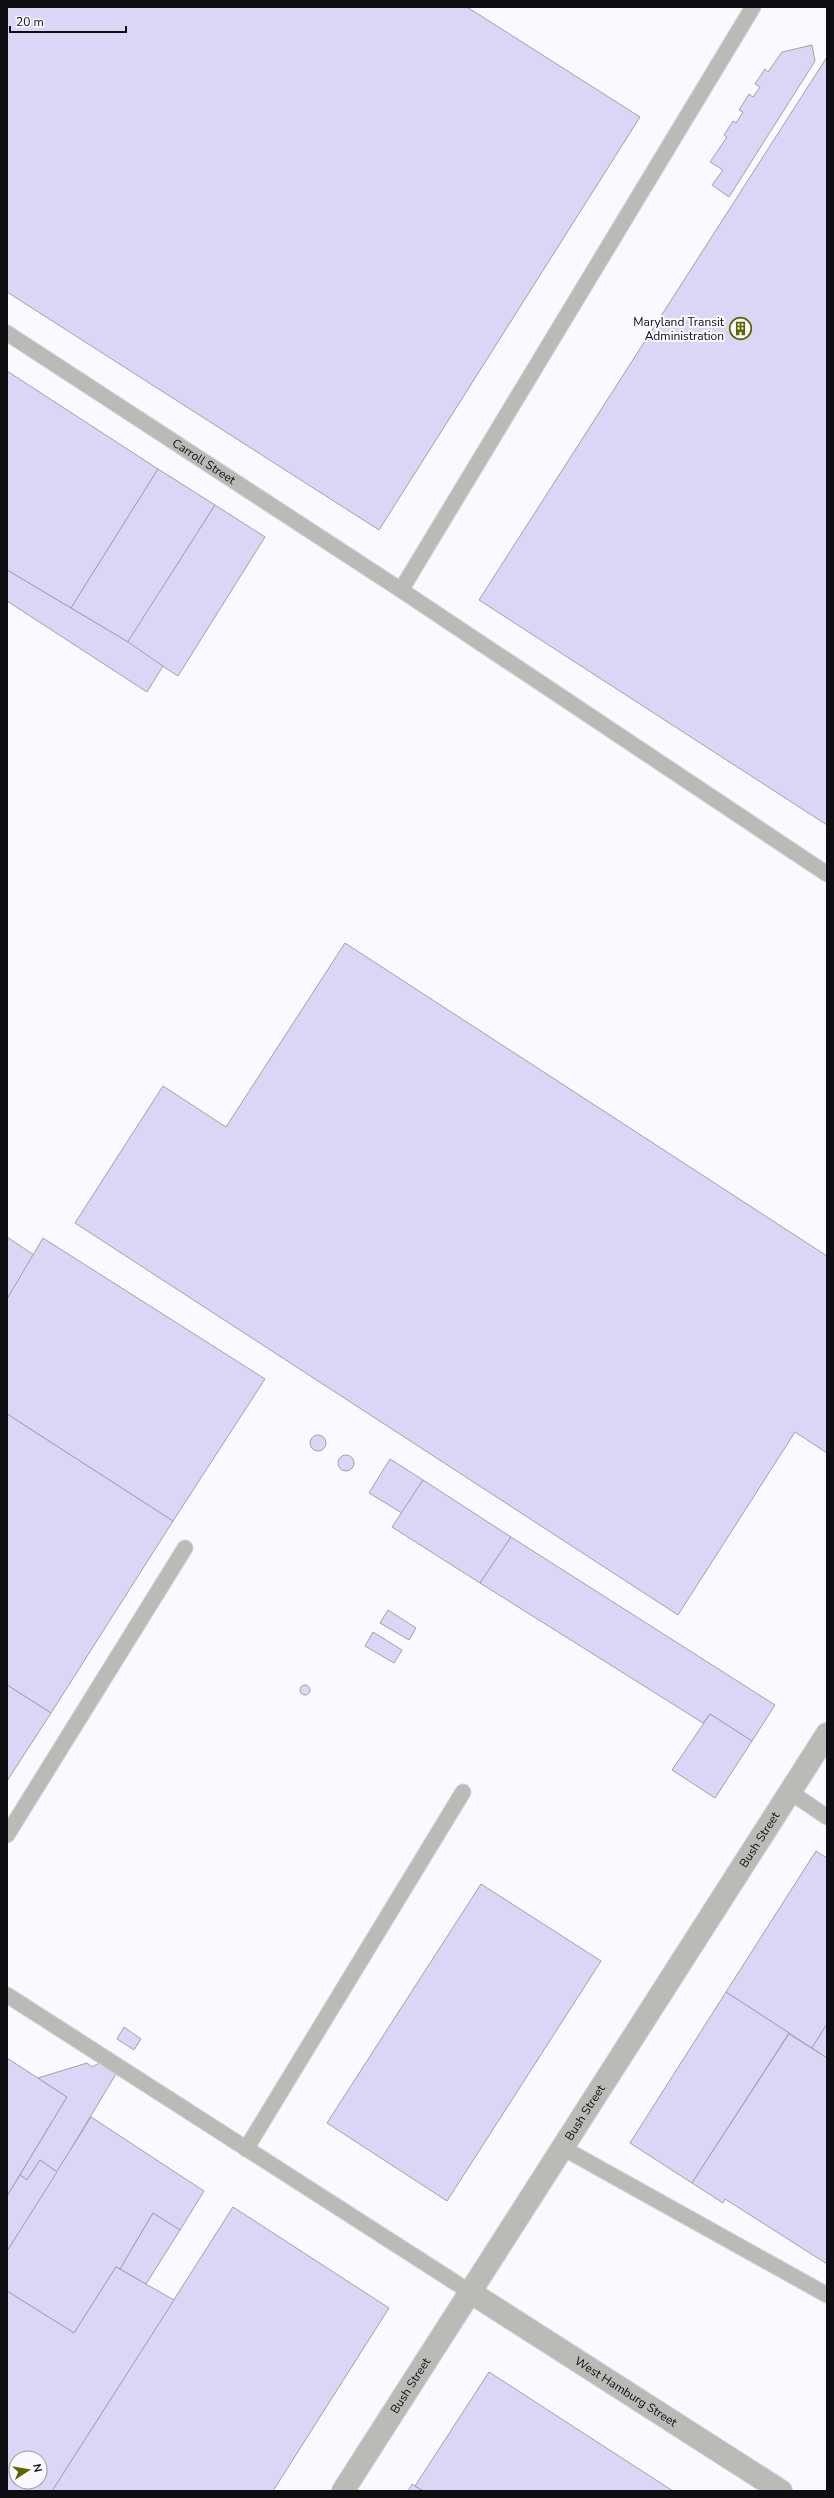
<svg xmlns="http://www.w3.org/2000/svg" width="834" height="2498" font-family="'Nunito Sans',sans-serif">
	<style>
		.building { fill: #dad6f5; stroke: #a2a1aa; fill-rule: evenodd }
		.lines { fill: none; stroke-linecap: round; stroke-linejoin: round }
		.service-casing { stroke: #d3d3d9; stroke-width: 17 }
		.minor-casing { stroke: #d3d3d9; stroke-width: 24 }
		.tertiary-casing { stroke: #d3d3d9; stroke-width: 24 }
		.service { stroke: #babbb6; stroke-width: 15 }
		.minor { stroke: #babbb6; stroke-width: 22 }
		.tertiary { stroke: #babbb6; stroke-width: 22 }
		.labels { text-anchor: middle; dominant-baseline: central; stroke-width: 4; stroke-linejoin: round; paint-order: stroke }
		.poi-label { font-size: 12px; fill: #0e0d11; stroke: #f9f9ff; text-anchor: end }
		.street-label { font-size: 12px; fill: #0e0d11; stroke: #f9f9ff }
	</style>
	<rect width="100%" height="100%" fill="#f9f9ff"/>
	<g class="building">
		<polygon points="7,7 467,7 640,117 379,530 7,292"/>
		<polygon points="812,45 815,61 729,197 712,185 723,170 710,162 727,137 724,135 733,121 736,123 743,112 739,110 749,94 753,97 760,87 755,84 765,69 768,72 782,52"/>
		<polygon points="827,57 827,825 479,600"/>
		<polygon points="7,371 158,469 71,608 7,570"/>
		<polygon points="158,469 215,505 128,642 71,608"/>
		<polygon points="215,505 265,537 178,676 127,643"/>
		<polygon points="7,570 128,642 163,666 147,692 7,601"/>
		<polygon points="345,943 827,1256 827,1453 795,1432 678,1615 75,1223 163,1086 226,1127"/>
		<polygon points="7,1237 34,1255 7,1299"/>
		<polygon points="43,1238 265,1379 173,1521 7,1414 7,1299"/>
		<polygon points="7,1414 173,1521 51,1713 7,1685"/>
		<circle cx="318" cy="1443" r="8"/>
		<circle cx="346" cy="1463" r="8"/>
		<polygon points="390,1459 423,1480 402,1513 369,1493"/>
		<polygon points="423,1480 511,1537 480,1583 392,1527"/>
		<polygon points="511,1537 775,1705 752,1741 710,1714 703,1723 480,1583"/>
		<polygon points="388,1610 416,1628 409,1640 380,1623"/>
		<polygon points="373,1632 402,1650 394,1663 365,1646"/>
		<circle cx="305" cy="1690" r="5"/>
		<polygon points="7,1685 51,1713 7,1781"/>
		<polygon points="710,1714 752,1741 715,1798 672,1770"/>
		<polygon points="816,1851 827,1858 827,2024 812,2048 726,1992"/>
		<polygon points="481,1884 601,1961 447,2201 327,2123"/>
		<polygon points="726,1992 789,2033 692,2183 630,2143"/>
		<polygon points="827,2024 827,2058 812,2048"/>
		<polygon points="124,2027 141,2039 134,2050 117,2039"/>
		<polygon points="789,2034 827,2058 827,2264 725,2199 723,2203 692,2183"/>
		<polygon points="7,2058 67,2097 7,2196"/>
		<polygon points="87,2063 92,2067 99,2063 116,2074 57,2172 40,2160 27,2180 20,2175 67,2097 38,2078"/>
		<polygon points="91,2117 204,2191 180,2230 153,2213 120,2269 116,2267 74,2333 7,2291 7,2251"/>
		<polygon points="40,2160 57,2172 7,2251 7,2196 20,2175 27,2180"/>
		<polygon points="233,2207 389,2308 273,2491 52,2491"/>
		<polygon points="153,2213 180,2230 146,2284 120,2269"/>
		<path d="M116,2267L174,2300L52,2491H7V2291L74,2333ZM16,2458H40V2482H16Z"/>
		<polygon points="489,2372 673,2491 423,2491 415,2486"/>
		<polygon points="412,2484 415,2486 423,2491 408,2491"/>
	</g>
	<g class="lines">
		<defs>
			<g id="service">
				<path id="s1" d="M7,333L401,590L827,874"/>
				<polyline points="401,590 753,7"/>
				<polyline points="790,1792 827,1817"/>
				<polyline points="7,1835 185,1548"/>
				<polyline points="7,1995 470,2292"/>
				<polyline points="563,2148 827,2295"/>
				<polyline points="246,2149 463,1792"/>
			</g>
			<g id="minor">
				<path id="s2" d="M470,2292L781,2491"/>
			</g>
			<g id="tertiary">
				<path id="s3" d="M343,2491L827,1734"/>
			</g>
		</defs>
		<use href="#service" class="service-casing"/>
		<use href="#minor" class="minor-casing"/>
		<use href="#tertiary" class="tertiary-casing"/>
		<use href="#service" class="service"/>
		<use href="#minor" class="minor"/>
		<use href="#tertiary" class="tertiary"/>
	</g>
	<defs>
		<symbol id="building-ring" viewBox="-11 -11 22 22"><circle r="9.5" fill="#f9f9ff" stroke="#5e6400" stroke-width="1.5"/><path d="M-4-6H4V6H1V3H-1V6H-4ZM-2.5-4.3h1.7v1.8h-1.7ZM.8-4.3h1.7v1.8H.8ZM-2.5-1h1.7V.8h-1.7ZM.8-1h1.7V.8H.8Z" fill="#5e6400"/></symbol>
	</defs>
	<g fill-rule="evenodd">
		<use href="#building-ring" x="728" y="316" width="25" height="25"/>
	</g>
	<g class="labels">
		<g class="poi-label">
			<text x="724" y="322">Maryland Transit<tspan x="724" dy="14">Administration</tspan></text>
		</g>
		<g class="street-label">
			<text stroke="none"><textPath href="#s1" startOffset="235">Carroll Street</textPath></text>
			<text stroke="none"><textPath href="#s3" startOffset="773">Bush Street</textPath></text>
			<text stroke="none"><textPath href="#s3" startOffset="449">Bush Street</textPath></text>
			<text stroke="none"><textPath href="#s3" startOffset="125">Bush Street</textPath></text>
			<text stroke="none"><textPath href="#s2" startOffset="185">West Hamburg Street</textPath></text>
		</g>
	</g>
	<rect width="834" height="2498" fill="none" stroke="#0e0d11" stroke-width="16"/>
	<g transform="translate(28 2470) rotate(78)"><circle r="19" fill="#f9f9ff" stroke="#9b9ba0"/>
	<path d="M0-3L7 15L0 10L-7 15Z" fill="#5e6400"/>
	<text y="-6" font-size="11" font-weight="bold" text-anchor="middle" fill="#0e0d11">N</text>
	</g>
	<path d="M10 26v6h116v-6" fill="none" stroke="#0e0d11" stroke-width="2"/>
	<text x="16" y="26" font-size="12" fill="#0e0d11" stroke="#f9f9ff" stroke-width="3" paint-order="stroke">20 m</text>
</svg>
